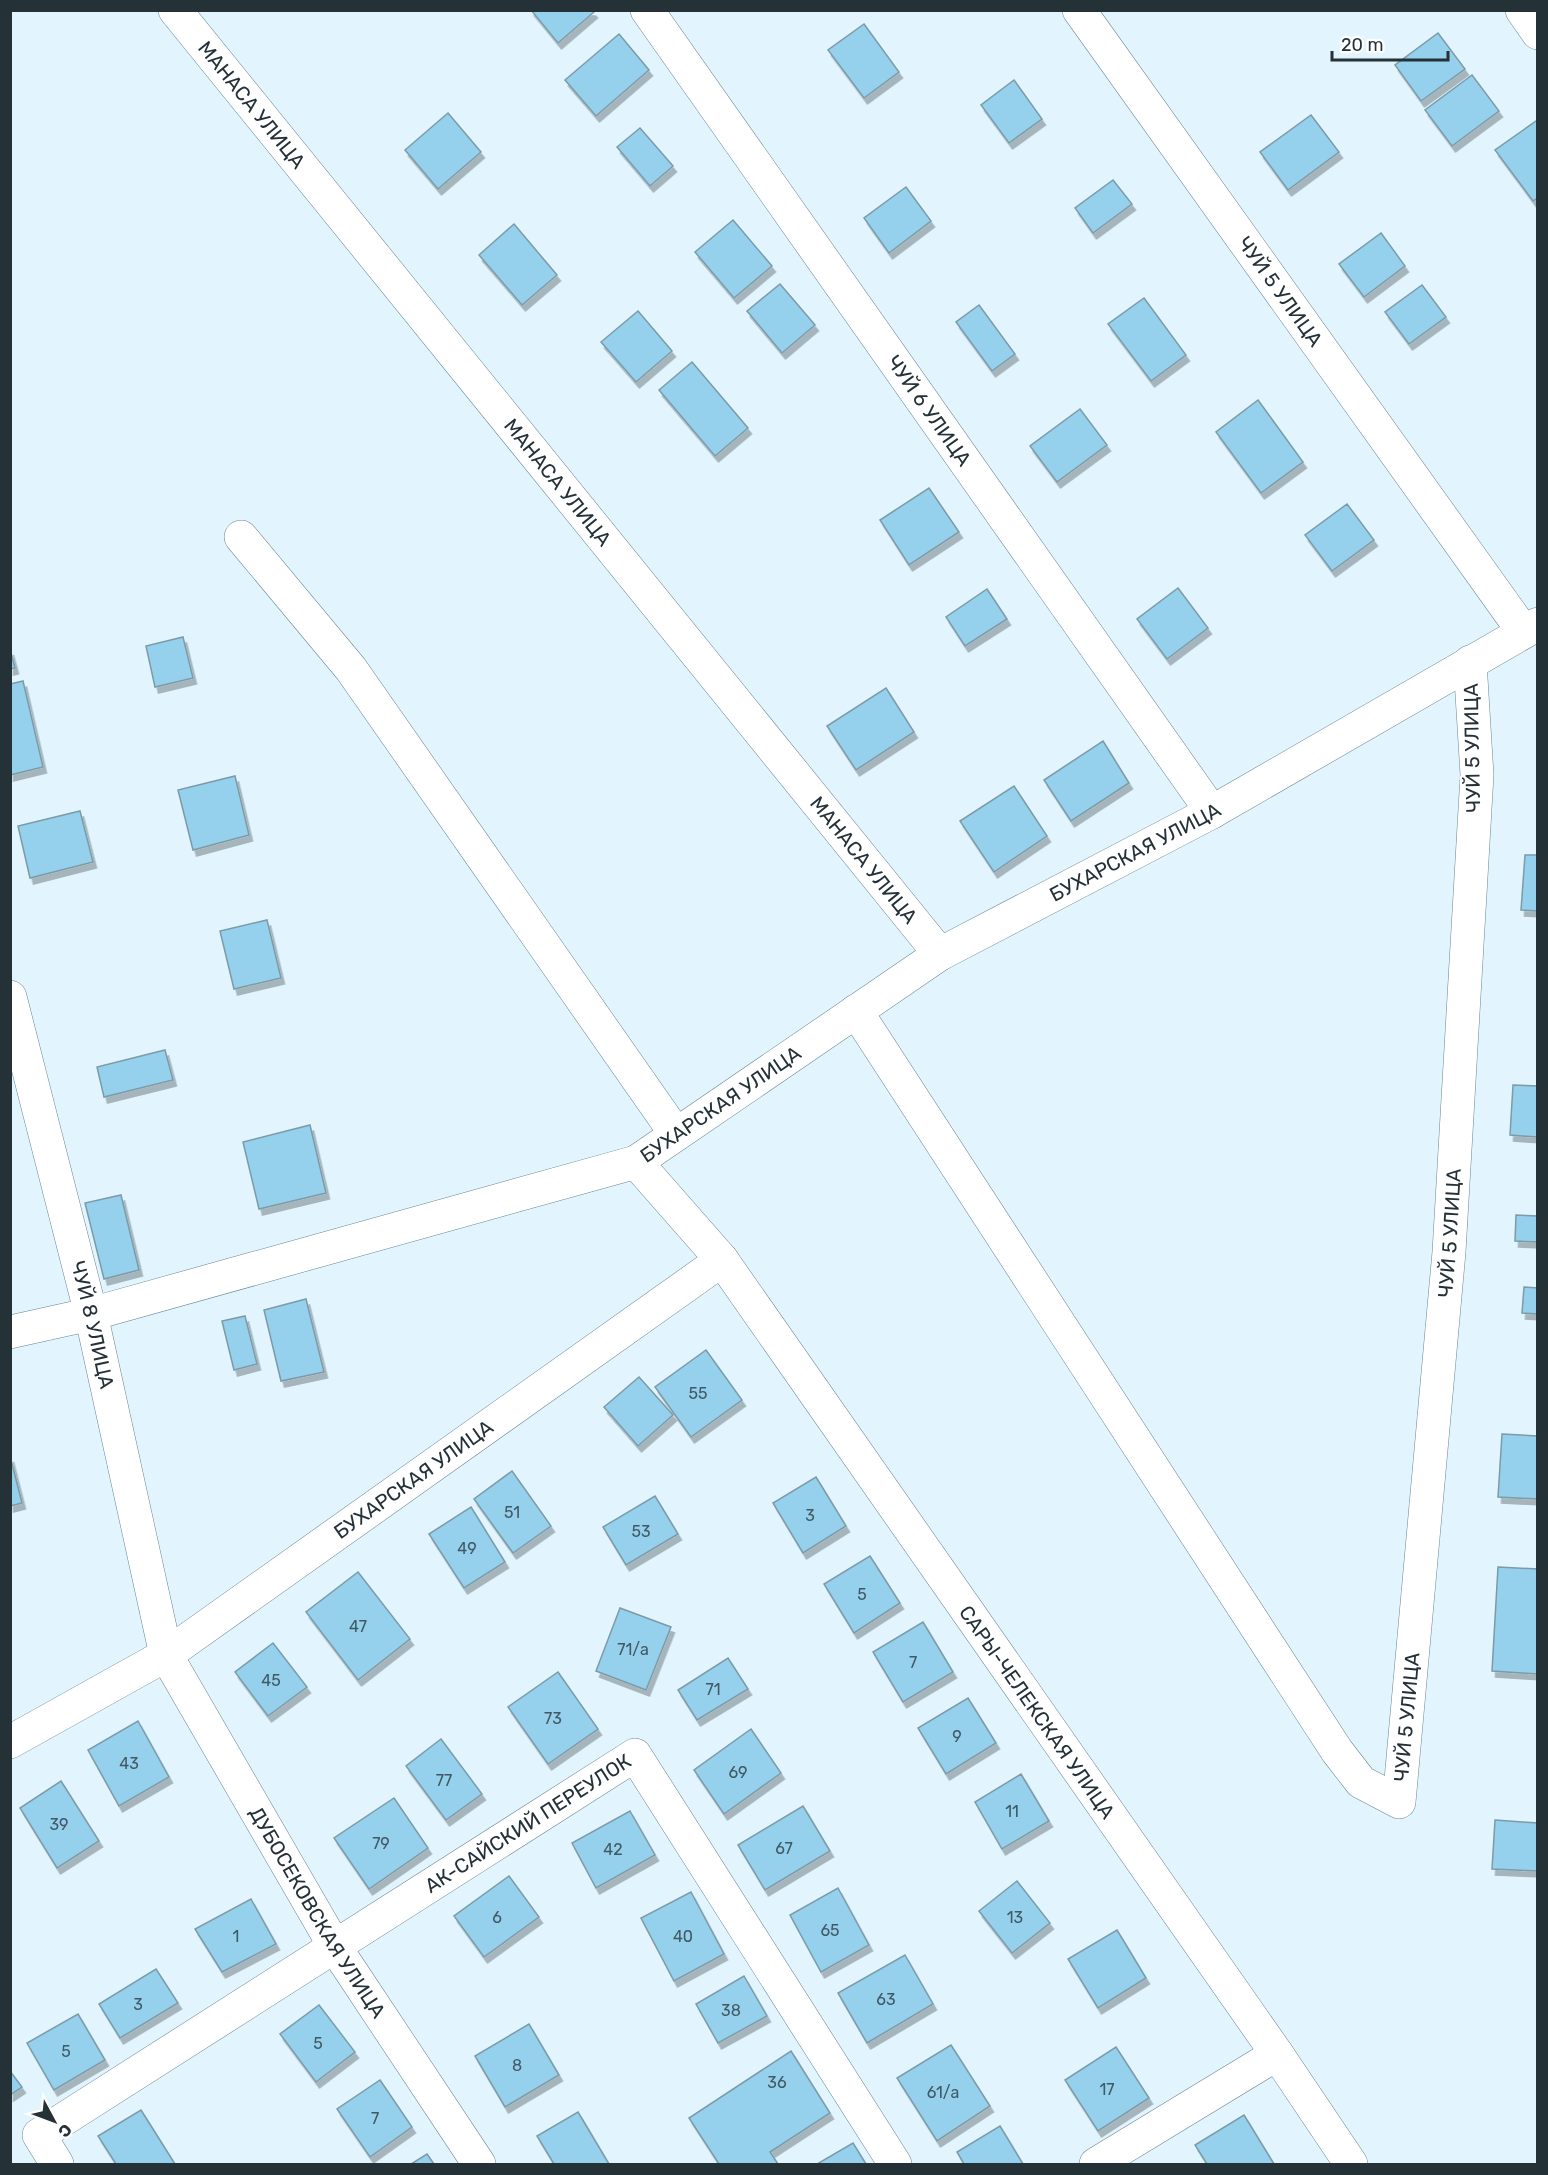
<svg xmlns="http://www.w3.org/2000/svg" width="1548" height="2175" font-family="Rubik,sans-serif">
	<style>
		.building { fill: #95d0ec; stroke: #7c9ba9; stroke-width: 1.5; filter: url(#shadow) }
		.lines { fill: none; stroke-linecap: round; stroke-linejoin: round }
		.minor-casing { stroke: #688694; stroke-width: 34 }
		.minor { stroke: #fff; stroke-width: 33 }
		.labels { text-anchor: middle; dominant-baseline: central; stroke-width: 4.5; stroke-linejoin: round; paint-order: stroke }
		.number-label { font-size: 16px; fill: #405964 }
		.street-label { font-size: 20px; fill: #243137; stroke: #fff }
	</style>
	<defs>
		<filter id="shadow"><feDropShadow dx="3.5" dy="6" stdDeviation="0" flood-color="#0004"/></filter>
	</defs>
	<rect width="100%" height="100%" fill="#e2f5ff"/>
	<g class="building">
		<polygon points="531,10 592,10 594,12 558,43"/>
		<polygon points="864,24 899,72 864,98 828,50"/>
		<polygon points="1438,33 1465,69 1421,101 1395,65"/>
		<polygon points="619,34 649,70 596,116 565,80"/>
		<polygon points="1472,75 1499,111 1452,146 1425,110"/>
		<polygon points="1014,80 1042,119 1009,143 981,105"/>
		<polygon points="448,113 481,152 438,189 405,150"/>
		<polygon points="1311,115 1339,152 1288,190 1260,152"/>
		<polygon points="1536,121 1538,123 1538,198 1533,201 1495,150"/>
		<polygon points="640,128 673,166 650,186 617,147"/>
		<polygon points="1113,180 1132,204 1093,233 1075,208"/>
		<polygon points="906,187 931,221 889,253 864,218"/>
		<polygon points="733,220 772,266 734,298 695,252"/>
		<polygon points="514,224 557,275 522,305 479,255"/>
		<polygon points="1381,233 1405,266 1364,297 1339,264"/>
		<polygon points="780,284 815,325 782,353 747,311"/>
		<polygon points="1422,285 1446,317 1409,344 1385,312"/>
		<polygon points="1144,298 1186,355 1151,381 1108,324"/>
		<polygon points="979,305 1015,354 992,371 956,322"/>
		<polygon points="638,311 672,351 636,382 601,342"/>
		<polygon points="692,362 748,428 715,456 659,390"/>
		<polygon points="1258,400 1303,462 1261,493 1216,432"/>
		<polygon points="1080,409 1107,445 1057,482 1030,446"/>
		<polygon points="929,488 959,532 909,565 880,520"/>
		<polygon points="1347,504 1374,540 1332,571 1305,535"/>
		<polygon points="1178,588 1208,628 1167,659 1137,619"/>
		<polygon points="987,589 1007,619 965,646 946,617"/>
		<polygon points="183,637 193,678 155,687 146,646"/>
		<polygon points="10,649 15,668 10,669"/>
		<polygon points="23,681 43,767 10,775 10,684"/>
		<polygon points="886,688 914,732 856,770 827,726"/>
		<polygon points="1103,741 1129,783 1071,821 1044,780"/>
		<polygon points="235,776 249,835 193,850 178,790"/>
		<polygon points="1014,786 1047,836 994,872 960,821"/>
		<polygon points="80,811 93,862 30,878 18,826"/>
		<polygon points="1525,855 1538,855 1538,911 1521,910"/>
		<polygon points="267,920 281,978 234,989 220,931"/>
		<polygon points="165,1050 173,1080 104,1097 97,1067"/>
		<polygon points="1513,1085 1538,1086 1538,1137 1510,1135"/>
		<polygon points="310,1125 326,1193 259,1209 243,1142"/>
		<polygon points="121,1195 139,1270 104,1279 85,1203"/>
		<polygon points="1516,1215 1538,1216 1538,1242 1515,1241"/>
		<polygon points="1524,1287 1538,1288 1538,1314 1522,1313"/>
		<polygon points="306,1299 324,1372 281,1381 264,1310"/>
		<polygon points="245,1316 257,1364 234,1370 222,1321"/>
		<polygon points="706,1350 742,1400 691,1437 655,1387"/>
		<polygon points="639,1377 673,1415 638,1446 604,1407"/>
		<polygon points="1502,1434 1538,1436 1538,1499 1498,1497"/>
		<polygon points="10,1456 22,1503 10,1506"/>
		<polygon points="512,1471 551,1526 513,1553 474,1499"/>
		<polygon points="816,1477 846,1526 803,1553 773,1503"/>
		<polygon points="655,1496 678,1534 626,1565 603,1527"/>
		<polygon points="471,1507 505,1562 464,1588 429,1534"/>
		<polygon points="870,1556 900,1603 854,1633 824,1584"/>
		<polygon points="1498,1567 1538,1569 1538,1674 1492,1671"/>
		<polygon points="358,1572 410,1639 358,1680 306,1612"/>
		<polygon points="620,1608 671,1627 646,1690 596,1671"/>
		<polygon points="923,1622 953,1672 903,1702 873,1652"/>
		<polygon points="273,1643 307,1687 268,1716 235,1672"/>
		<polygon points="728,1658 748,1689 697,1720 678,1690"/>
		<polygon points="558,1672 598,1729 548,1764 508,1707"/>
		<polygon points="968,1698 996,1743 946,1774 918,1728"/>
		<polygon points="138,1721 169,1777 119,1806 88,1750"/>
		<polygon points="751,1729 781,1773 724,1814 694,1770"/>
		<polygon points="441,1739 482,1794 446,1820 406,1766"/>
		<polygon points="1021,1774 1049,1821 1002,1849 975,1802"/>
		<polygon points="61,1781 99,1841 57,1868 20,1808"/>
		<polygon points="394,1798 428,1848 369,1889 334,1838"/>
		<polygon points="803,1806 830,1851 765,1890 738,1845"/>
		<polygon points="630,1811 655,1855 596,1888 572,1843"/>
		<polygon points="1495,1820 1538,1823 1538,1871 1492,1869"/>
		<polygon points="509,1876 539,1917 484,1957 454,1916"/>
		<polygon points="1017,1881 1050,1923 1012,1953 979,1911"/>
		<polygon points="838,1888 869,1945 821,1972 790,1915"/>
		<polygon points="691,1892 724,1954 674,1981 641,1918"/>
		<polygon points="251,1899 276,1944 222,1972 195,1929"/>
		<polygon points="1117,1930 1146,1978 1098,2008 1068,1959"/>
		<polygon points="905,1955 933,2004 867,2043 838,1993"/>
		<polygon points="156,1969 178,2003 120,2038 99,2004"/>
		<polygon points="744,1976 767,2016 718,2043 696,2004"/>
		<polygon points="319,2005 355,2052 316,2082 280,2034"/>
		<polygon points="78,2014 105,2060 54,2090 27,2043"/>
		<polygon points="529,2024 559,2075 505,2107 475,2056"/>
		<polygon points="951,2045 990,2106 937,2141 897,2078"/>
		<polygon points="1116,2047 1149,2098 1098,2131 1065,2080"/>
		<polygon points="791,2051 830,2113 770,2152 778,2164 719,2164 689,2118"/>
		<polygon points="10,2071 22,2087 10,2095"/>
		<polygon points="380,2080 412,2127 370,2157 337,2109"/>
		<polygon points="141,2110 175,2164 116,2164 98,2136"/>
		<polygon points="578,2112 609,2164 554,2164 537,2136"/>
		<polygon points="1244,2115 1274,2164 1207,2164 1195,2145"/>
		<polygon points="1000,2126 1023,2164 964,2164 957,2152"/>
		<polygon points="853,2143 866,2164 817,2164"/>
		<polygon points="427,2154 434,2164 411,2164"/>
	</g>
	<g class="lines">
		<defs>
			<g id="minor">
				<path id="s1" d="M175,10L940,954"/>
				<path id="s2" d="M647,10L1212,812"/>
				<path id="s3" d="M1079,10L1523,631"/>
				<polyline points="1522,10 1538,33"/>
				<polyline points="241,537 351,669 676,1134"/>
				<path id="s4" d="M10,997L91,1314L166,1655L335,1947L479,2164"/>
				<path id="s5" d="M856,1011L1337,1751L1361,1782L1399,1802L1449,1252L1477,775L1470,662"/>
				<polyline points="10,1332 91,1314 636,1162"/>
				<path id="s6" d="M10,1742L166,1655L722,1260"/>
				<path id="s7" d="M57,2164L39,2135L635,1755L895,2164"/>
				<polyline points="1096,2164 1277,2054"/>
				<path id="s8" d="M1351,2164L1277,2054L722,1260L636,1162L940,954L1212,812L1538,624"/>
			</g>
		</defs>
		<use href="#minor" class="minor-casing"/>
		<use href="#minor" class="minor"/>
	</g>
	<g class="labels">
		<g class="number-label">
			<text x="698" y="1393">55</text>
			<text x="512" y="1512">51</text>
			<text x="810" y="1515">3</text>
			<text x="641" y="1531">53</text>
			<text x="467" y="1548">49</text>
			<text x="862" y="1594">5</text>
			<text x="358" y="1626">47</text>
			<text x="633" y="1649">71/а</text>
			<text x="913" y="1662">7</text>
			<text x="271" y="1680">45</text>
			<text x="713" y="1689">71</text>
			<text x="553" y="1718">73</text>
			<text x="957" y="1736">9</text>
			<text x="129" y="1763">43</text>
			<text x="738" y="1772">69</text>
			<text x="444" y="1780">77</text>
			<text x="1012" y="1811">11</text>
			<text x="59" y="1824">39</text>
			<text x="381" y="1843">79</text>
			<text x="784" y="1848">67</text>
			<text x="613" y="1849">42</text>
			<text x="497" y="1917">6</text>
			<text x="1015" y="1917">13</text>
			<text x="830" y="1930">65</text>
			<text x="236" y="1936">1</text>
			<text x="683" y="1936">40</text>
			<text x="886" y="1999">63</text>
			<text x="138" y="2004">3</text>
			<text x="731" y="2010">38</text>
			<text x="318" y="2043">5</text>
			<text x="66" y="2051">5</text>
			<text x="517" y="2065">8</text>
			<text x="777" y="2082">36</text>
			<text x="1107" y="2089">17</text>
			<text x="943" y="2092">61/а</text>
			<text x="375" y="2118">7</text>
		</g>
		<g class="street-label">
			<text stroke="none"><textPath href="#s1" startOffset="122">МАНАСА УЛИЦА</textPath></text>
			<text stroke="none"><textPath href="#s3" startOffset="346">ЧУЙ 5 УЛИЦА</textPath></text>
			<text stroke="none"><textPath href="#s2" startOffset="490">ЧУЙ 6 УЛИЦА</textPath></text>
			<text stroke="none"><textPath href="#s1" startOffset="608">МАНАСА УЛИЦА</textPath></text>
			<text transform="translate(1472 748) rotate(-91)">ЧУЙ 5 УЛИЦА</text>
			<text stroke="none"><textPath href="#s8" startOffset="1820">БУХАРСКАЯ УЛИЦА</textPath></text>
			<text stroke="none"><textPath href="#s1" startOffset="1094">МАНАСА УЛИЦА</textPath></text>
			<text stroke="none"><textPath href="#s8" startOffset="1334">БУХАРСКАЯ УЛИЦА</textPath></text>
			<text stroke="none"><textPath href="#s5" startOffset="1536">ЧУЙ 5 УЛИЦА</textPath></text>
			<text stroke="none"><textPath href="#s4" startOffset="338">ЧУЙ 8 УЛИЦА</textPath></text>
			<text stroke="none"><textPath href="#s6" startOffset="482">БУХАРСКАЯ УЛИЦА</textPath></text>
			<text transform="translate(1037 1712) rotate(55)">САРЫ-ЧЕЛЕКСКАЯ УЛИЦА</text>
			<text stroke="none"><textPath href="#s5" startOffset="1050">ЧУЙ 5 УЛИЦА</textPath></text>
			<text stroke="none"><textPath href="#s7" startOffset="614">АК-САЙСКИЙ ПЕРЕУЛОК</textPath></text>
			<text stroke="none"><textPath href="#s4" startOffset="975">ДУБОСЕКОВСКАЯ УЛИЦА</textPath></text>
		</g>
	</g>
	<rect width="1548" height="2175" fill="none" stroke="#243137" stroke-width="24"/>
	<g transform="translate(54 2121) rotate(131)" stroke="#ffffff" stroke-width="4.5" paint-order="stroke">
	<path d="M0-4.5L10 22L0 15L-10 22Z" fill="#243137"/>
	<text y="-9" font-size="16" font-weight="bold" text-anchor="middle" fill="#243137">С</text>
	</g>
	<path d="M1332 51v9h116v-9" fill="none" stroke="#243137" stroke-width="3"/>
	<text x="1341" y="51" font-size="18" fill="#243137" stroke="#ffffff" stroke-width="4.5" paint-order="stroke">20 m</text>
</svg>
